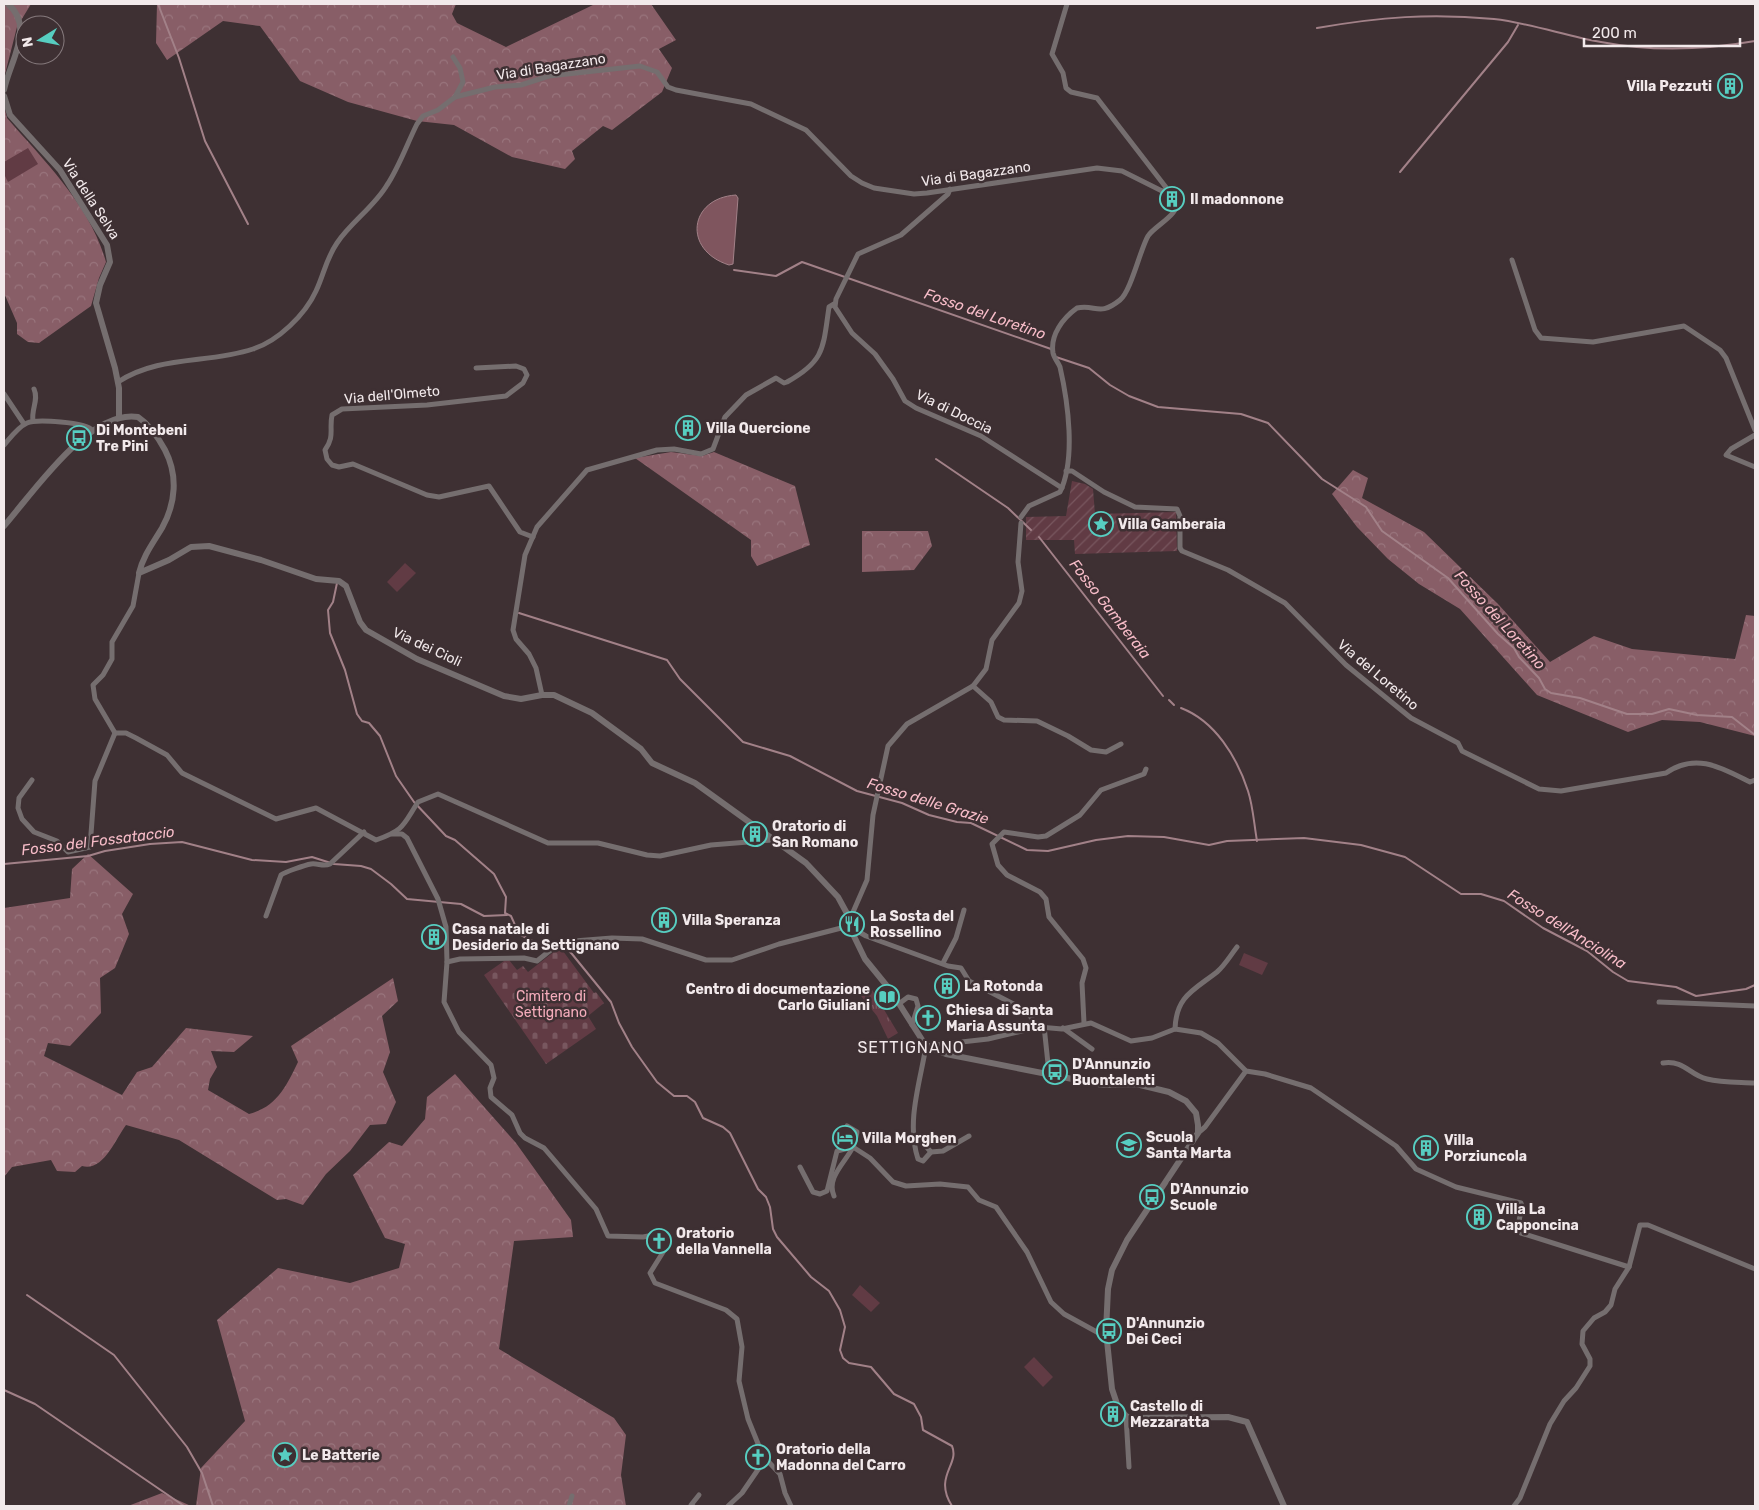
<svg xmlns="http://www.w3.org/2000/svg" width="1759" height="1510" font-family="Rubik,sans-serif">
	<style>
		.forest { fill: url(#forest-crowns) }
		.cemetery { fill: url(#cemetery-stones) }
		.park { fill: url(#park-tufts) }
		.garden { fill: url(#garden-furrows) }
		.pitch { fill: #613b44 }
		.water { fill: #7f555e; stroke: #a28188 }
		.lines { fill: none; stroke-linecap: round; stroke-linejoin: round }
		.stream { stroke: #a28188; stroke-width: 2 }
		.minor { stroke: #756e6f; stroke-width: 5 }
		.tertiary { stroke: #756e6f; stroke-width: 6 }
		.labels { text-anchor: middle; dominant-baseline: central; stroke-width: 5; stroke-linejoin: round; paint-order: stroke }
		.street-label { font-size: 14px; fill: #f2e9eb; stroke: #3e3033 }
		.poi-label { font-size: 14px; font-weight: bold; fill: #f2e9eb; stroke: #3e3033; text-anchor: start }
		.park-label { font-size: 14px; fill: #f4acbb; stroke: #3e3033 }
		.water-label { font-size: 15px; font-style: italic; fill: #f7bcc8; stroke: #3e3033 }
		.quarter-label { font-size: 16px; letter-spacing: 1px; fill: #f2e9eb; stroke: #3e3033 }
	</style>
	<defs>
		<pattern id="forest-crowns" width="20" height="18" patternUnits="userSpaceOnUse" patternTransform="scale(1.25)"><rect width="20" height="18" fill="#885e67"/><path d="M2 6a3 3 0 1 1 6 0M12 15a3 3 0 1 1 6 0" fill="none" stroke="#99757d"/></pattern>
		<pattern id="cemetery-stones" width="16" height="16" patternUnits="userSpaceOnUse" patternTransform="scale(1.25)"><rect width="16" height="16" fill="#613b44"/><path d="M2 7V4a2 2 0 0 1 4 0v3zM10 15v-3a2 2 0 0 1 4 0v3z" fill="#78575f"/></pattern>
		<pattern id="park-tufts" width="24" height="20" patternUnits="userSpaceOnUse" patternTransform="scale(1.25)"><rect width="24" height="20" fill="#613b44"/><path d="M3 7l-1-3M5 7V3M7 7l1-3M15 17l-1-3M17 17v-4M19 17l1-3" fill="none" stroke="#78575f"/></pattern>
		<pattern id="garden-furrows" width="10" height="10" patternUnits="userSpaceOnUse" patternTransform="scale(1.25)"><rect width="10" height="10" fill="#613b44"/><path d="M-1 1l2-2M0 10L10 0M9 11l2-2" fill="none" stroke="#78575f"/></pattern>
	</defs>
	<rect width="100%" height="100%" fill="#3e3033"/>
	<g class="forest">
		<polygon points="4,4 31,4 17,27 4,78"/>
		<polygon points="157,4 456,4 452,14 457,23 506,47 595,4 651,4 676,40 659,49 672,68 662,92 612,130 603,126 572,151 575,159 565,169 512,157 454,125 417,121 348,102 300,81 260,26 223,21 167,60 156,43"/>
		<path d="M4,105L7,118C45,162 90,205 106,262L99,278L91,306L39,343L28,342L17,334V323L4,293Z"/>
		<polygon points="671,452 702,456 714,452 795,486 810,545 757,566 751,556 751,540 635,458"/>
		<polygon points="1353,470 1368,478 1362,498 1424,532 1499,605 1550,662 1594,636 1632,649 1735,659 1746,615 1755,616 1755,736 1700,722 1662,720 1628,732 1537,695 1460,609 1419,584 1388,559 1357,527 1332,494"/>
		<polygon points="862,531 928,531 932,546 914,570 862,572"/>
		<path d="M88,854L133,894L122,914L129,934L115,968L100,978L101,1013L70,1046L48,1043L44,1056L122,1095L137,1072L152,1067L186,1028L253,1036L234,1052L211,1051L217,1067L210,1079L208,1090L249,1114C277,1107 287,1085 298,1062L291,1046L393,978L398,1001L382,1016L390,1052L383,1072L396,1102L386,1124L370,1125L350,1151L326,1174L303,1205L286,1199L277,1200L179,1140L126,1125C115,1140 103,1172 82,1166L75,1172L57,1171L51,1160L12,1167L4,1177V908L70,898L72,869Z"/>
		<polygon points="455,1074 516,1143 571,1220 573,1237 514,1241 499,1349 614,1418 626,1435 621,1475 626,1506 196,1506 201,1468 245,1421 217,1320 278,1268 350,1283 399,1268 405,1244 385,1238 353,1175 389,1142 402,1146 425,1119 427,1097"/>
		<polygon points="162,1493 191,1506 128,1506"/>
	</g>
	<polygon class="cemetery" points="560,947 594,993 596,992 604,1003 588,1016 596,1029 546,1064 484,975 504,961 509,960 517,970 523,966 528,972"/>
	<polygon class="park" points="871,988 898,1033 888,1039 877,1016 861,996"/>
	<polygon class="garden" points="1072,481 1085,484 1093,489 1095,514 1176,512 1177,551 1075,554 1074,540 1026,540 1026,517 1066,516"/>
	<g class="pitch">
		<polygon points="28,148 38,164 8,182 4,174 4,162"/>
		<polygon points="405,563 416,573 397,592 387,582"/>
		<polygon points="1244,953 1268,963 1262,975 1239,965"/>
		<polygon points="860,1285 880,1303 871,1312 852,1295"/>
		<polygon points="1034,1357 1053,1377 1043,1387 1024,1367"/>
	</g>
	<path class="water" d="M736,195L738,198L733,264L729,265C682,250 689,198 736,195Z"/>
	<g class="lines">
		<g class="stream">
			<polyline points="158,4 179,58 205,141 248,224"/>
			<path d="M1317,28C1380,17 1430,13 1494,19C1530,23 1566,36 1601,42C1653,52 1704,50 1755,41"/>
			<polyline points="1400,172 1508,42 1518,25"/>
			<polyline points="734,270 776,276 802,262 1051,349"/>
			<polyline points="1056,357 1089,368 1110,385 1129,396 1158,407 1241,414 1268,423 1322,479 1366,507 1382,531 1448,578 1498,634 1514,648 1519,657 1539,678 1545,689 1551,693 1580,698 1627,714 1652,714 1669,709 1697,715 1732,717 1755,735"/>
			<polyline points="936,459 1008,508 1031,530"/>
			<polyline points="1039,537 1163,696"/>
			<polyline points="337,583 333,602 328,610 330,633 345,670 357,714 362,721 369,723 380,736 396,776 414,802 446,836 455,840 494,874 506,897 505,913 511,916 519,934 538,944 555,946"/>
			<polyline points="519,613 667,660 680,679 743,742 790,756 857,791 902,803 929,815 957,822 971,823 1027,850 1048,851 1096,840 1128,836 1164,837 1209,845 1227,841 1304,838 1361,845 1405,857 1461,894 1481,894 1504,901 1543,928 1587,951 1613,972 1628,981 1676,987 1696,996 1746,989 1755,985"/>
			<polyline points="1169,700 1174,705"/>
			<path d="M1181,708C1215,721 1237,757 1248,791C1253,806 1254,824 1257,841"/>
			<polyline points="4,864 88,856 105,851 150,844 182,842 252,860 286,862 312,857 334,864 361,866 371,869 391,884 407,899 461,904 484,916 507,915"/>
			<path d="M559,946L566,948L572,954L611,1002L619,1023L632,1047L657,1082L674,1096H687L695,1102L703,1118L723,1127L730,1133L758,1189L766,1197L770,1207L773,1229L777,1237L811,1277L829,1291L840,1310L845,1327L840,1350L843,1358L849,1363L871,1367L894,1394L914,1404L921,1417L923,1430L952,1446C960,1465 933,1476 952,1506"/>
			<polyline points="27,1295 114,1355 187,1447 202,1473 213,1506"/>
			<polyline points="4,1390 35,1404 184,1506"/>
		</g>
		<g class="minor">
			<polyline points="453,57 460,68 463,82 455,97"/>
			<polyline points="950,189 948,194 901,235 858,254 836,299 835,307 852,333 875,354 893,379 905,401 916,408 981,436 1062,488"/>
			<polyline points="1512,260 1535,330 1541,338 1593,342 1684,326 1720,350 1726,358 1755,430"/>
			<path d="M476,368L516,366L524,369L527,375L523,383L506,396L427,405L342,409L332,415C329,430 335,436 325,450L327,459L332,465L339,467L353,464L427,495L439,497L489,486L520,532L533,537"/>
			<path d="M118,382C159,355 208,364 253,349C278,341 305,315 316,291C324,274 326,259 337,243C351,222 374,207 387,185C399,167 407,144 417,124L423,116L438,110L455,97L495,87L521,85L549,76L640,66L657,72L668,87L676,90L751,104L806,130L851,176L862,183L874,188L914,194L927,193L1097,168L1122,171L1162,191L1168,190"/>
			<polyline points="4,394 24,424"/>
			<path d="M33,421C31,409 39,400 34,389"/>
			<polyline points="1755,435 1731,449 1726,455 1755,467"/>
			<path d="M4,445C10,438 18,427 27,423C36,419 86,422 92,430"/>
			<path d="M1066,471H1072L1104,492L1135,507L1177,509L1180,516V548L1182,551L1228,570L1285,603L1346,665L1411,718L1458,743L1462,751L1539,789L1561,791L1666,773C1696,752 1722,768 1750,782L1755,780"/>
			<path d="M1021,517L1029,506L1060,492C1076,459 1068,402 1060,367C1058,362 1054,358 1053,353C1050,335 1063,318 1077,308C1096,304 1099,317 1120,300C1131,291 1140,250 1148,236C1155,225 1181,215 1178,197L1168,190L1097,98L1071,92L1066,88L1063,73L1052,54L1067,4"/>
			<polyline points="973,686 991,702 998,717 1004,720 1037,721 1068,736 1091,750 1106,752 1121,744"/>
			<path d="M542,695L536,668L529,654L516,639L513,630L525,555L537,527L587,470L657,450L674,449L701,454L713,449L725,417L746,395L776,378L784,383L787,382C825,361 823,348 829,307L834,304"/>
			<path d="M115,733H126L136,738L167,755L182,773L276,819L316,808L376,840C405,830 403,825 418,802L438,794L548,843H598L647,855L660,856L711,845L772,840"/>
			<polyline points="115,733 95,699 93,685 103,675 112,659 112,642 133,606 139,573"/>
			<polyline points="32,780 19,798 18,808 22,819 34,832 57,841 68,852 90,847 95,781 115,733"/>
			<polyline points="392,834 402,834 407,838 438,899 446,927 447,962 444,1002 459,1032 491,1065 494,1078 490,1088 491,1097 512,1115 520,1133 525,1138 544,1148 596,1209 608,1236 643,1237 659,1234 665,1237 666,1240 665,1249 650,1273 655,1283 726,1310 737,1319 742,1347 739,1381 748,1419 763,1456 780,1474 785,1493 791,1506"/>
			<path d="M266,916L281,875C285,872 305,865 311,864C318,863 323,867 330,864L364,832"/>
			<polyline points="850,919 867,880 873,815 888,746 907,724 973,686 986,669 992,640 1019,603 1022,591 1018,562 1021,523"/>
			<polyline points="447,962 460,959 524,958 537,961 557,945 574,941 612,938 642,939 706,960 732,960 779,944 849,926 866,936 948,966 961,968 969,981 1025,1010 1039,1027"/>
			<polyline points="943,963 956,938 964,910"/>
			<polyline points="1659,1002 1755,1006"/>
			<polyline points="900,1003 908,997 916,999 918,1006 912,1025"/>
			<polyline points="1084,1023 1082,983 1086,968 1083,959 1049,917 1046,899 1040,892 1007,875 998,865 992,844 1004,832 1038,837 1046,836 1080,815 1101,790 1144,774 1146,769"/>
			<polyline points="1044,1026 1049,1073"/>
			<polyline points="1063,1028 1092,1049"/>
			<path d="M1175,1029C1176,996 1194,990 1217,972C1225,965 1230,956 1237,947"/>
			<path d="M1663,1063C1685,1060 1689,1075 1707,1079C1722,1083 1740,1082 1755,1083"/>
			<polyline points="1198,1133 1205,1127 1246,1071"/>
			<polyline points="914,1140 922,1142 931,1152 943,1151 969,1136"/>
			<polyline points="853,1147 870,1158 893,1182 906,1186 940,1184 968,1187 979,1200 996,1207 1027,1252 1051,1302 1064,1314 1106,1337"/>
			<path d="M931,1152L923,1161L918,1159C906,1122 920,1083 926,1046L988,1039L1039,1027L1062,1029L1091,1023L1131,1041L1152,1038L1175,1029L1201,1033L1218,1043L1246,1071L1265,1074L1311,1088L1396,1146L1416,1169L1456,1187L1521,1203L1522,1206L1518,1226L1521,1233L1629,1267"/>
			<polyline points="800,1167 813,1192 820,1194 827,1191 837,1151 853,1147"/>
			<path d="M834,1196C826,1178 845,1163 853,1147C855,1142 856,1137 857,1132L847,1126"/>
			<polyline points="1126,1416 1129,1467"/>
			<polyline points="569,1506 572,1496"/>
			<polyline points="693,1506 691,1505 699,1495"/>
			<polyline points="728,1506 742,1493 766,1458"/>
			<polyline points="1514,1506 1520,1498 1550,1424 1564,1401 1576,1388 1590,1366 1590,1359 1582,1344 1583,1331 1594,1318 1605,1312 1611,1305 1615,1289 1629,1267 1640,1225 1648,1225 1755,1269"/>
		</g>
		<g class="tertiary">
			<path d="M4,90C10,61 35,27 8,4"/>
			<polyline points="4,96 10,115 60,170 107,245 110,262 100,285 96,303 115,368 119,388 119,417"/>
			<path d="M4,526C33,493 89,409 138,417C150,425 158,437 165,450C178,475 176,503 162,528C153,543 143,556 139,573L169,560L191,547L209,546L261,560L316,579L339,581L346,586L360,622L366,630L417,659L504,696L521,699L542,695H554L592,713L641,749L652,763L695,783L806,863L838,897L850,919L849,926L865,959L891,991L926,1046L946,1054L1103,1085L1136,1084L1169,1092L1186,1101L1196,1113L1198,1125V1133L1127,1240L1112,1270L1108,1289L1106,1331L1112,1389L1117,1404L1126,1416L1131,1418L1228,1417L1247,1422L1284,1506"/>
		</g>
	</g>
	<defs>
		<symbol id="building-ring" viewBox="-11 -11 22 22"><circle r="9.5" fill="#3e3033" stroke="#57cec1" stroke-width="1.5"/><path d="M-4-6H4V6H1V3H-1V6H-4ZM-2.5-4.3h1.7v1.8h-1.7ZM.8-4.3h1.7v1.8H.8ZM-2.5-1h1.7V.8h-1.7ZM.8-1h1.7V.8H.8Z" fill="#57cec1"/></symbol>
		<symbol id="bus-ring" viewBox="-11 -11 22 22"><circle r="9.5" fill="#3e3033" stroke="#57cec1" stroke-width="1.5"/><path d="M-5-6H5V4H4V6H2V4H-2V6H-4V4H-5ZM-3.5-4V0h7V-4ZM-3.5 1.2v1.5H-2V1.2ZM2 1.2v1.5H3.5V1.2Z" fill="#57cec1"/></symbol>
		<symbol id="sight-ring" viewBox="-11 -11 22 22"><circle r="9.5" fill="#3e3033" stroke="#57cec1" stroke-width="1.5"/><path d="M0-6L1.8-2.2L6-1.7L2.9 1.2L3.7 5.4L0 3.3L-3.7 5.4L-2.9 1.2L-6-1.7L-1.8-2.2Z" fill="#57cec1"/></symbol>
		<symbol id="restaurant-ring" viewBox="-11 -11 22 22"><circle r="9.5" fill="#3e3033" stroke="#57cec1" stroke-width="1.5"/><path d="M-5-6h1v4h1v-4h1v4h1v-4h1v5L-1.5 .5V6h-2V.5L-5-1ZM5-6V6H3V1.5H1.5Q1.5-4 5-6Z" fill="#57cec1"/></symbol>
		<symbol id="library-ring" viewBox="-11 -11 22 22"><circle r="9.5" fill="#3e3033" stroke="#57cec1" stroke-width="1.5"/><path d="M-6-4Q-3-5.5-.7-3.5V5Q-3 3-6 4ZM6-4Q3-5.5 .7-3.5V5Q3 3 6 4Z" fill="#57cec1"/></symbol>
		<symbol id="church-ring" viewBox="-11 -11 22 22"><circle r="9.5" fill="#3e3033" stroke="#57cec1" stroke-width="1.5"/><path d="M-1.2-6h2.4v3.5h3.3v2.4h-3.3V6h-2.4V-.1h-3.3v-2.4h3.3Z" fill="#57cec1"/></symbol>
		<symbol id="hotel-ring" viewBox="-11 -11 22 22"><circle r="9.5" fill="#3e3033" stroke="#57cec1" stroke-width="1.5"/><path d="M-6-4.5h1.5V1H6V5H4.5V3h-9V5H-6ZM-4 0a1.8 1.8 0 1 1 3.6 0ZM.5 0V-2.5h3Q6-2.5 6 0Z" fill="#57cec1"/></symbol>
		<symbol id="school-ring" viewBox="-11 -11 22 22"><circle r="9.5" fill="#3e3033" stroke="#57cec1" stroke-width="1.5"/><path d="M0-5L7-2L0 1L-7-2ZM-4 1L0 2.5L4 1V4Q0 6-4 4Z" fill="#57cec1"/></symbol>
	</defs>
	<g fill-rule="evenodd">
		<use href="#building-ring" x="1716" y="72" width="28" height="28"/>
		<use href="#building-ring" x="1158" y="185" width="28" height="28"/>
		<use href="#building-ring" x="674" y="414" width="28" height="28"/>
		<use href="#bus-ring" x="65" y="424" width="28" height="28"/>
		<use href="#sight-ring" x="1087" y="510" width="28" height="28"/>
		<use href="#building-ring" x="741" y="820" width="28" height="28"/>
		<use href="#building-ring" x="650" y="906" width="28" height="28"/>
		<use href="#restaurant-ring" x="838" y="910" width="28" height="28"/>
		<use href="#building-ring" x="420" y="923" width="28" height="28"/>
		<use href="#building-ring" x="933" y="972" width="28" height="28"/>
		<use href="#library-ring" x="873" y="983" width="28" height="28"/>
		<use href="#church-ring" x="914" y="1004" width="28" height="28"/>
		<use href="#bus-ring" x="1041" y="1058" width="28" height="28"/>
		<use href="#hotel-ring" x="831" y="1124" width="28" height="28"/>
		<use href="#school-ring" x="1115" y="1131" width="28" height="28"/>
		<use href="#building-ring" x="1412" y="1134" width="28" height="28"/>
		<use href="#bus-ring" x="1138" y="1183" width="28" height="28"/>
		<use href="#building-ring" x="1465" y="1203" width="28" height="28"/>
		<use href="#church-ring" x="645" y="1227" width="28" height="28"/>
		<use href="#bus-ring" x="1095" y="1317" width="28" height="28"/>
		<use href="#building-ring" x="1099" y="1400" width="28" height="28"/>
		<use href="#sight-ring" x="271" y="1441" width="28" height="28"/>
		<use href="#church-ring" x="744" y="1443" width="28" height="28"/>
	</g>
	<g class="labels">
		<g class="street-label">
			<text transform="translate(551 67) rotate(-9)">Via di Bagazzano</text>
			<text transform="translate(976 174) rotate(-8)">Via di Bagazzano</text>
			<text transform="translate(91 199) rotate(57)">Via della Selva</text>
			<text transform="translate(392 395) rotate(-5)">Via dell'Olmeto</text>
			<text transform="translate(954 412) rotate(26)">Via di Doccia</text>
			<text transform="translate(427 647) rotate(25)">Via dei Cioli</text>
			<text transform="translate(1378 675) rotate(40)">Via del Loretino</text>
		</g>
		<g class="poi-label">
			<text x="1712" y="86" text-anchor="end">Villa Pezzuti</text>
			<text x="1190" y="199">Il madonnone</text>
			<text x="706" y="428">Villa Quercione</text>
			<text x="96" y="430">Di Montebeni<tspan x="96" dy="16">Tre Pini</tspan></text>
			<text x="1118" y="524">Villa Gamberaia</text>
			<text x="772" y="826">Oratorio di<tspan x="772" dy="16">San Romano</tspan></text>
			<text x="870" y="916">La Sosta del<tspan x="870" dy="16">Rossellino</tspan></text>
			<text x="682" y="920">Villa Speranza</text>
			<text x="452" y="929">Casa natale di<tspan x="452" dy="16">Desiderio da Settignano</tspan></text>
			<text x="964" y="986">La Rotonda</text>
			<text x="870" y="989" text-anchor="end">Centro di documentazione<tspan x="870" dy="16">Carlo Giuliani</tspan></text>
			<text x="946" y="1010">Chiesa di Santa<tspan x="946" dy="16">Maria Assunta</tspan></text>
			<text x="1072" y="1064">D'Annunzio<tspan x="1072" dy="16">Buontalenti</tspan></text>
			<text x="1146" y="1137">Scuola<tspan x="1146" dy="16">Santa Marta</tspan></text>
			<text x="862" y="1138">Villa Morghen</text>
			<text x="1444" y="1140">Villa<tspan x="1444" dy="16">Porziuncola</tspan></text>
			<text x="1170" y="1189">D'Annunzio<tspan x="1170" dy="16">Scuole</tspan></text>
			<text x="1496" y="1209">Villa La<tspan x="1496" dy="16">Capponcina</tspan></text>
			<text x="676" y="1233">Oratorio<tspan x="676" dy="16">della Vannella</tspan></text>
			<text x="1126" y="1323">D'Annunzio<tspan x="1126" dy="16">Dei Ceci</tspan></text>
			<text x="1130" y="1406">Castello di<tspan x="1130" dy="16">Mezzaratta</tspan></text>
			<text x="776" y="1449">Oratorio della<tspan x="776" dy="16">Madonna del Carro</tspan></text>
			<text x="302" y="1455">Le Batterie</text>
		</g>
		<g class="park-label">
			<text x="551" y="996">Cimitero di<tspan x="551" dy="16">Settignano</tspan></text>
		</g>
		<g class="water-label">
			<text transform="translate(985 314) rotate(19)">Fosso del Loretino</text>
			<text transform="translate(1110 609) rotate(52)">Fosso Gamberaia</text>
			<text transform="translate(1500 620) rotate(48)">Fosso del Loretino</text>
			<text transform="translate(928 801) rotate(17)">Fosso delle Grazie</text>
			<text transform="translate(98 841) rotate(-7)">Fosso del Fossataccio</text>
			<text transform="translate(1567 929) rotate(32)">Fosso dell'Anciolina</text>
		</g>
		<g class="quarter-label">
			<text x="911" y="1047">SETTIGNANO</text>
		</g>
	</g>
	<rect width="1759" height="1510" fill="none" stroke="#f2e9eb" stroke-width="10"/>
	<g transform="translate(40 40) rotate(260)"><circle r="24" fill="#3e3033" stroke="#867a7d"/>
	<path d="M0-4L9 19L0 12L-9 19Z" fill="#57cec1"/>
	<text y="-8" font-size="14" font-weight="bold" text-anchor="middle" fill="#f2e9eb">N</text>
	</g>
	<path d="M1584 38v8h156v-8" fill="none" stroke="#f2e9eb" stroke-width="2.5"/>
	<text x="1592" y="38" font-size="15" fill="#f2e9eb" stroke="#3e3033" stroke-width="4" paint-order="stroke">200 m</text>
</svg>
